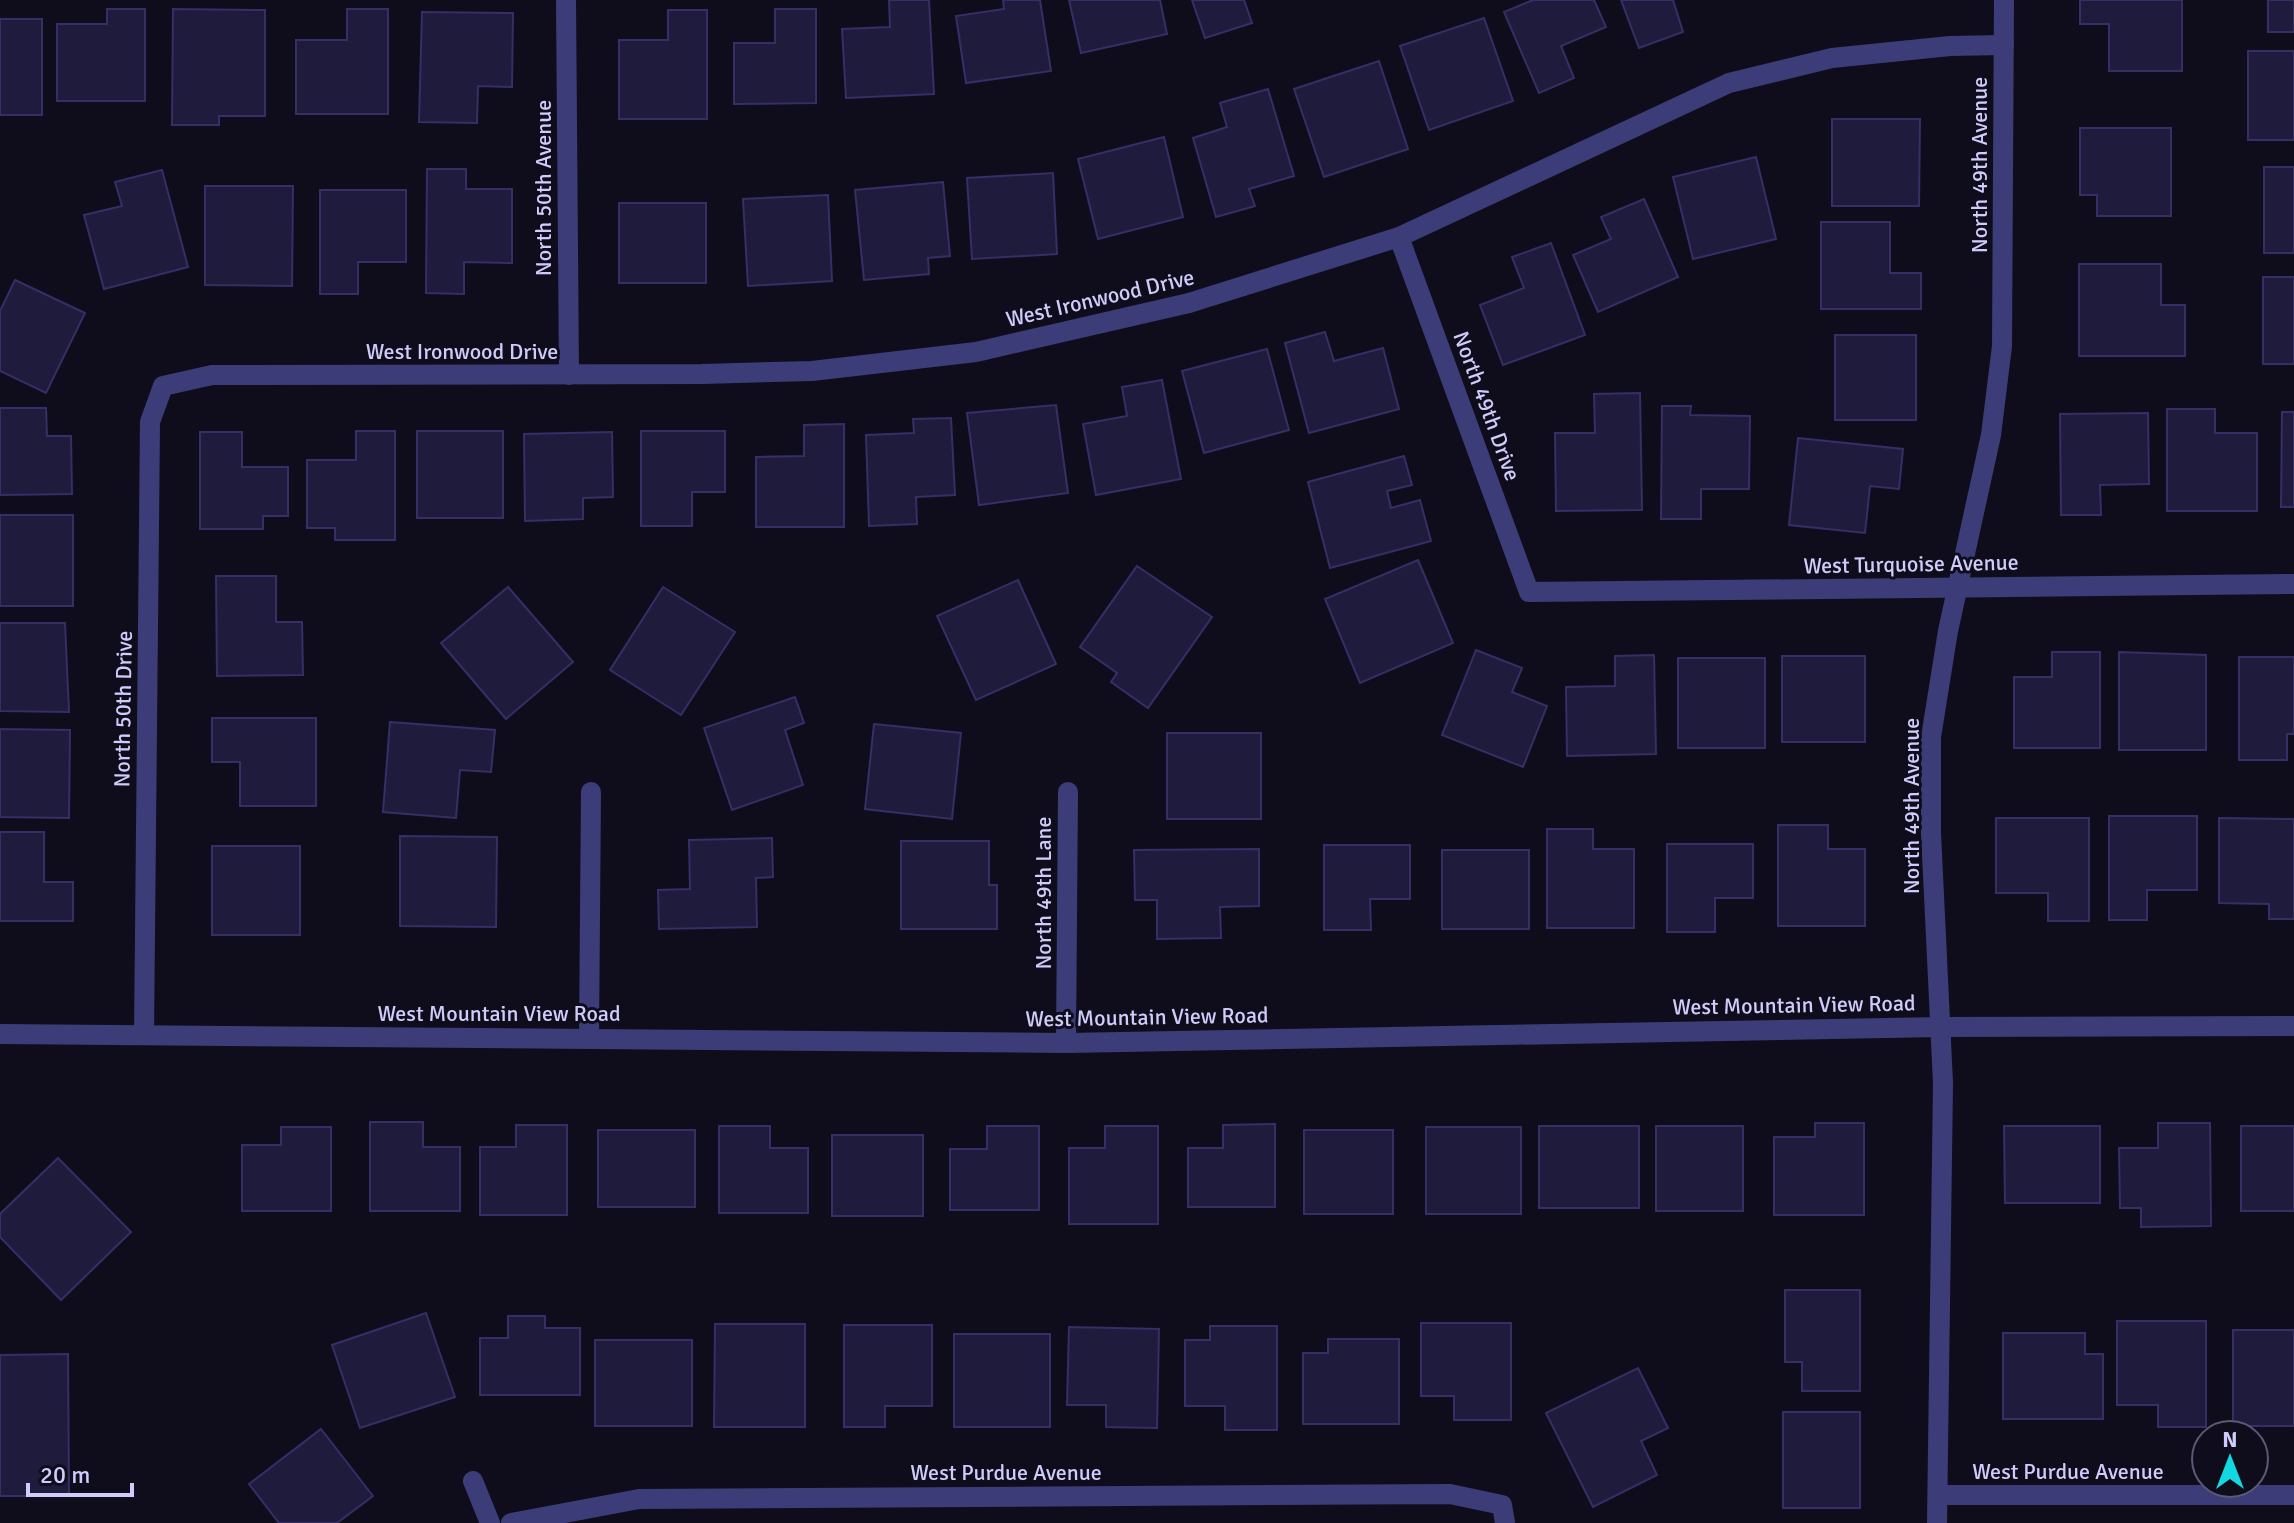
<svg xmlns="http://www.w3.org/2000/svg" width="2294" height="1523" font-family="Signika,sans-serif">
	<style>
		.building { fill: #1f1b3c; stroke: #362e66; stroke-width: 2 }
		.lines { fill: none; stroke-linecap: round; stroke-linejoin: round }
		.minor { stroke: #3c3d78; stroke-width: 20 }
		.labels { text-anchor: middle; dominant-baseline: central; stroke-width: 6; stroke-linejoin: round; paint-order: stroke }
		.street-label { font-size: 22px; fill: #cfccfb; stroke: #0f0d1c }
	</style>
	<rect width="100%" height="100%" fill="#0f0d1c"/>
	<g class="building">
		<polygon points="889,0 929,0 934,94 846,98 842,29 890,27"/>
		<polygon points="1003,0 1040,0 1051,71 966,83 956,16 1004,9"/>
		<polygon points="1069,0 1160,0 1167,34 1081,53"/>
		<polygon points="1192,0 1244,0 1252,23 1205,38"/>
		<polygon points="1533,0 1594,0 1606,27 1561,46 1574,78 1539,93 1504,12"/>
		<polygon points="1621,0 1673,0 1683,32 1639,48"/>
		<polygon points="2080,0 2182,0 2182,71 2109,71 2109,24 2080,24"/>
		<rect x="2268" y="0" width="26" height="32"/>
		<polygon points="107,9 145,9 145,101 57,101 57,24 107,24"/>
		<polygon points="173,9 265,10 265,116 219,116 219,125 172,125"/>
		<polygon points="347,9 388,9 388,114 296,114 296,40 347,40"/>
		<polygon points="775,9 816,9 816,103 734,104 734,43 775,43"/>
		<polygon points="668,10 707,10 707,119 619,119 619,40 668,40"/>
		<polygon points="422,12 513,13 512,87 478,86 477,123 419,122"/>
		<polygon points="1484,18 1513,101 1429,130 1400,46"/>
		<rect x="0" y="19" width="42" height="96"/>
		<rect x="2248" y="51" width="46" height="89"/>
		<polygon points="1379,61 1408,149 1324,177 1294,89"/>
		<polygon points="1268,89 1294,176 1249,189 1255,206 1216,217 1193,138 1227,127 1220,103"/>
		<polygon points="1832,119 1920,119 1919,206 1832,206"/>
		<polygon points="2080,128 2171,128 2171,216 2097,216 2097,195 2080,195"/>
		<polygon points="1164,137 1183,217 1098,239 1078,159"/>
		<polygon points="1756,157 1776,239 1693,259 1673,177"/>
		<rect x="2264" y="167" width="30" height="86"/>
		<polygon points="427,169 466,169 466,189 512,189 512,263 464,262 464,294 426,293"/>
		<polygon points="162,170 188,267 104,289 84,215 122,206 115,182"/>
		<polygon points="1053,173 1057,254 972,259 967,178"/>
		<polygon points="943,182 950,256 928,258 929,274 864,280 855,190"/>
		<polygon points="205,186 293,186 292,286 205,285"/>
		<polygon points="320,190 406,190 406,262 358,262 358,294 320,294"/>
		<polygon points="828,195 832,281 748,286 743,199"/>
		<polygon points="1644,199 1678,277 1598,312 1573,255 1611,239 1601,217"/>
		<rect x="619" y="203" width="87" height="80"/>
		<polygon points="1821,222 1890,222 1890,273 1921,273 1921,309 1821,309"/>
		<polygon points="1551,243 1585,335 1503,365 1480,305 1524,288 1512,257"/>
		<polygon points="2079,264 2161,264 2161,305 2185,305 2185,356 2079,356"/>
		<rect x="2263" y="277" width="31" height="87"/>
		<polygon points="15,280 85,313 46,393 0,371 0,311"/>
		<polygon points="1325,332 1334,361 1383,348 1399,409 1309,433 1285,343"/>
		<rect x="1835" y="335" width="81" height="85"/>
		<polygon points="1267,349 1289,430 1204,453 1182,371"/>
		<polygon points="1162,380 1181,479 1096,495 1083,424 1127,416 1122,387"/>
		<polygon points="1640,393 1642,510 1556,511 1555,433 1595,433 1594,394"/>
		<polygon points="1056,405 1068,493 979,505 967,413"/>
		<polygon points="1662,406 1691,406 1690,415 1750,416 1749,489 1701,489 1701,519 1661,519"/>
		<polygon points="0,408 46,408 47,436 71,436 72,494 0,495"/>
		<polygon points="2167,409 2215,409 2215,433 2257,433 2257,511 2167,511"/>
		<polygon points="2282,412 2294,412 2294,507 2281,507"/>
		<polygon points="2148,413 2149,484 2100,485 2101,515 2061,515 2060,414"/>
		<polygon points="951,418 955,495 916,497 917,524 869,526 866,435 914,433 913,419"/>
		<polygon points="844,424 844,527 756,527 756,457 804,456 804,425"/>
		<polygon points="356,431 395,431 395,540 335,540 335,528 307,528 307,460 356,460"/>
		<rect x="417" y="431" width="86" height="87"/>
		<polygon points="641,431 725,431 725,492 692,492 692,526 641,526"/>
		<polygon points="200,432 242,432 242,467 288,467 288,516 263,516 263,529 200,529"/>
		<polygon points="612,432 613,497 583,498 583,519 525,521 524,434"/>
		<polygon points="1798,438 1903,449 1899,489 1870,486 1865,533 1789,525"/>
		<polygon points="1404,456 1412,485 1387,491 1391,508 1420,500 1431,541 1330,568 1308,482"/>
		<rect x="0" y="515" width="73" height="91"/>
		<polygon points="1418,560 1453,643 1360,683 1325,599"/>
		<polygon points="1137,566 1212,617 1148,708 1111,682 1117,673 1080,647"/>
		<polygon points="216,576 276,576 276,622 302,622 303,675 217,676"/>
		<polygon points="1018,580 1056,664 976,700 937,616"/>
		<polygon points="508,587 573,662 506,719 441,643"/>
		<polygon points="663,587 735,632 681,715 610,670"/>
		<polygon points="0,623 65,623 69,712 0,711"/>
		<polygon points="1476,650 1522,668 1512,692 1547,706 1523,767 1442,735"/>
		<polygon points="2052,652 2100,652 2100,748 2014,748 2014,677 2052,677"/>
		<polygon points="2119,652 2206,655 2206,750 2119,750"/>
		<polygon points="1654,655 1656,754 1567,756 1566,687 1615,686 1615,656"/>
		<rect x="1782" y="656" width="83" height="86"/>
		<polygon points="2239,657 2294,657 2294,734 2287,734 2287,760 2239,760"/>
		<rect x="1678" y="658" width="87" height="90"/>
		<polygon points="795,697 804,723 785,730 803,785 732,810 704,728"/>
		<polygon points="212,718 316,718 316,806 240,806 240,762 212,762"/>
		<polygon points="390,722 495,730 491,772 460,770 456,818 383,812"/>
		<polygon points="874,724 961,733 952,819 865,809"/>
		<polygon points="0,729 70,730 69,818 0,817"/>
		<rect x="1167" y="733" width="94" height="86"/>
		<polygon points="2109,816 2197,816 2197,890 2147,890 2147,920 2109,920"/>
		<polygon points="1996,818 2089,818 2089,921 2048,921 2048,893 1996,893"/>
		<polygon points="2219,818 2294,819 2294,919 2269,919 2269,904 2219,903"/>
		<polygon points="1778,825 1828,825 1828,849 1865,849 1865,926 1778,926"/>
		<polygon points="1547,829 1593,829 1593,849 1634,849 1634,928 1547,928"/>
		<polygon points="0,832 44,832 44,882 73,882 73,921 0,921"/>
		<polygon points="400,836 497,837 496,927 400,926"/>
		<polygon points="772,838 773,877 756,878 757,927 659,929 658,890 690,889 689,840"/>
		<polygon points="901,841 989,841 989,885 997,885 997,929 901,929"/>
		<polygon points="1667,844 1753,844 1753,898 1715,898 1715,932 1667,932"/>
		<polygon points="1324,845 1410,845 1410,899 1370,899 1371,930 1324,930"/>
		<rect x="212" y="846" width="88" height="89"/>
		<polygon points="1259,849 1259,906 1220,907 1221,938 1157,939 1157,900 1135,900 1134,850"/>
		<rect x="1442" y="850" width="87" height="79"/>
		<polygon points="370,1122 423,1122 423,1147 460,1147 460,1211 370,1211"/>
		<polygon points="1815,1123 1864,1123 1864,1215 1774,1215 1774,1137 1815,1137"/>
		<polygon points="2158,1123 2210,1123 2211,1226 2141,1227 2141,1208 2120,1208 2119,1148 2158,1148"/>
		<polygon points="1275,1124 1275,1207 1188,1207 1188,1148 1223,1148 1223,1125"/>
		<polygon points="516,1125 567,1125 567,1215 480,1215 480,1147 516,1147"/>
		<polygon points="719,1126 770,1126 770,1148 808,1148 808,1213 719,1213"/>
		<polygon points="987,1126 1039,1126 1039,1210 950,1210 950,1149 987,1149"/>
		<polygon points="1105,1126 1158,1126 1158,1224 1069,1224 1069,1148 1105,1148"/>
		<rect x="1539" y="1126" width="100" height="82"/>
		<rect x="1656" y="1126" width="87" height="85"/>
		<polygon points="2004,1126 2100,1126 2100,1203 2005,1203"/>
		<rect x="2241" y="1126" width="53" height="85"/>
		<polygon points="281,1127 331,1127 331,1211 242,1211 242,1145 281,1145"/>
		<rect x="1426" y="1127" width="95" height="87"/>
		<rect x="598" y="1130" width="97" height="77"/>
		<rect x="1304" y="1130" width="89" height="84"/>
		<rect x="832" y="1135" width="91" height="81"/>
		<polygon points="58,1158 131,1232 61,1300 0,1237 0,1214"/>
		<polygon points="1785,1290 1860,1290 1860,1391 1802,1391 1802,1362 1785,1362"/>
		<polygon points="426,1313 455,1397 360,1428 332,1345"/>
		<polygon points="508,1316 545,1316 545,1328 580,1328 580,1395 480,1395 480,1338 508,1338"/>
		<polygon points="2117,1321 2206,1321 2206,1427 2158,1427 2158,1405 2117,1405"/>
		<polygon points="1421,1323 1511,1323 1511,1420 1454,1420 1454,1396 1421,1396"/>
		<polygon points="715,1324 805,1324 805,1427 714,1427"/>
		<polygon points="844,1325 932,1325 932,1406 885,1406 885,1427 844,1427"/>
		<polygon points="1210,1326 1277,1326 1277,1430 1225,1430 1225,1406 1185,1406 1185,1340 1210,1340"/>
		<polygon points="1069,1327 1159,1329 1157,1428 1106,1427 1106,1405 1067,1405"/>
		<rect x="2233" y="1330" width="61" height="96"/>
		<polygon points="2003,1333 2085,1333 2085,1354 2103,1354 2103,1419 2003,1419"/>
		<rect x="954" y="1334" width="96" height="93"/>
		<polygon points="1328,1339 1399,1339 1399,1424 1303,1424 1303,1353 1328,1353"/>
		<rect x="595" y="1340" width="97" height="86"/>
		<polygon points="68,1354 69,1496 0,1496 0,1355"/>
		<polygon points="1638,1368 1668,1428 1641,1441 1657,1475 1593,1507 1546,1413"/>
		<rect x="1783" y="1412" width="77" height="96"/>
		<polygon points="321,1429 373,1496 337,1523 279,1523 249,1484"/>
	</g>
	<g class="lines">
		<g class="minor">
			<polyline points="566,0 569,375"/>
			<polyline points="1399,237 1529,592 2294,584"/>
			<polyline points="0,1034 1066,1043 1941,1027 2294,1026"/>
			<polyline points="144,1035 150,422 163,386 212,375 702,374 812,371 976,352 1189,303 1399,237 1729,83 1832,58 1950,46 2004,45"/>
			<polyline points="589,1037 591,792"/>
			<polyline points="1066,1043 1068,792"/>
			<polyline points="473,1481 490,1523"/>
			<polyline points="1938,1495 2294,1495"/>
			<polyline points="511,1523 639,1499 1450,1494 1502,1505 1505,1523"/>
			<polyline points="1937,1523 1943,1083 1931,833 1931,737 1948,631 1991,435 2002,346 2004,0"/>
		</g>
	</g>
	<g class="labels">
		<g class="street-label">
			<text transform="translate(1979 165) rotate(-90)">North 49th Avenue</text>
			<text transform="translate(543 188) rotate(-90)">North 50th Avenue</text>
			<text transform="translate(1100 298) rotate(-13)">West Ironwood Drive</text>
			<text x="462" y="351">West Ironwood Drive</text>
			<text transform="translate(1487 406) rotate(70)">North 49th Drive</text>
			<text transform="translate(1911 564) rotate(-1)">West Turquoise Avenue</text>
			<text transform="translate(123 709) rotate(-89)">North 50th Drive</text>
			<text transform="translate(1911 806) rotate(-90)">North 49th Avenue</text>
			<text transform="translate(1043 893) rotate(-90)">North 49th Lane</text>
			<text transform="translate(1794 1005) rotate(-1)">West Mountain View Road</text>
			<text x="499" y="1013">West Mountain View Road</text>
			<text transform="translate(1147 1017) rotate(-1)">West Mountain View Road</text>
			<text x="2068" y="1471">West Purdue Avenue</text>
			<text x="1006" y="1472">West Purdue Avenue</text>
		</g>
	</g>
	<g transform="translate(2230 1459)"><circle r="38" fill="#0f0d1c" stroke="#5c5975" stroke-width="2"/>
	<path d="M0-6L14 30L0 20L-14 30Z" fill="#12d9e1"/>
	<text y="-12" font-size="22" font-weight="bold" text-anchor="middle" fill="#cfccfb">N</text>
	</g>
	<path d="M28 1483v12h104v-12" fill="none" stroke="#cfccfb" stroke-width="4"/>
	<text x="40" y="1483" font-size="24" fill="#cfccfb" stroke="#0f0d1c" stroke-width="6" paint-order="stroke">20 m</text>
</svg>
